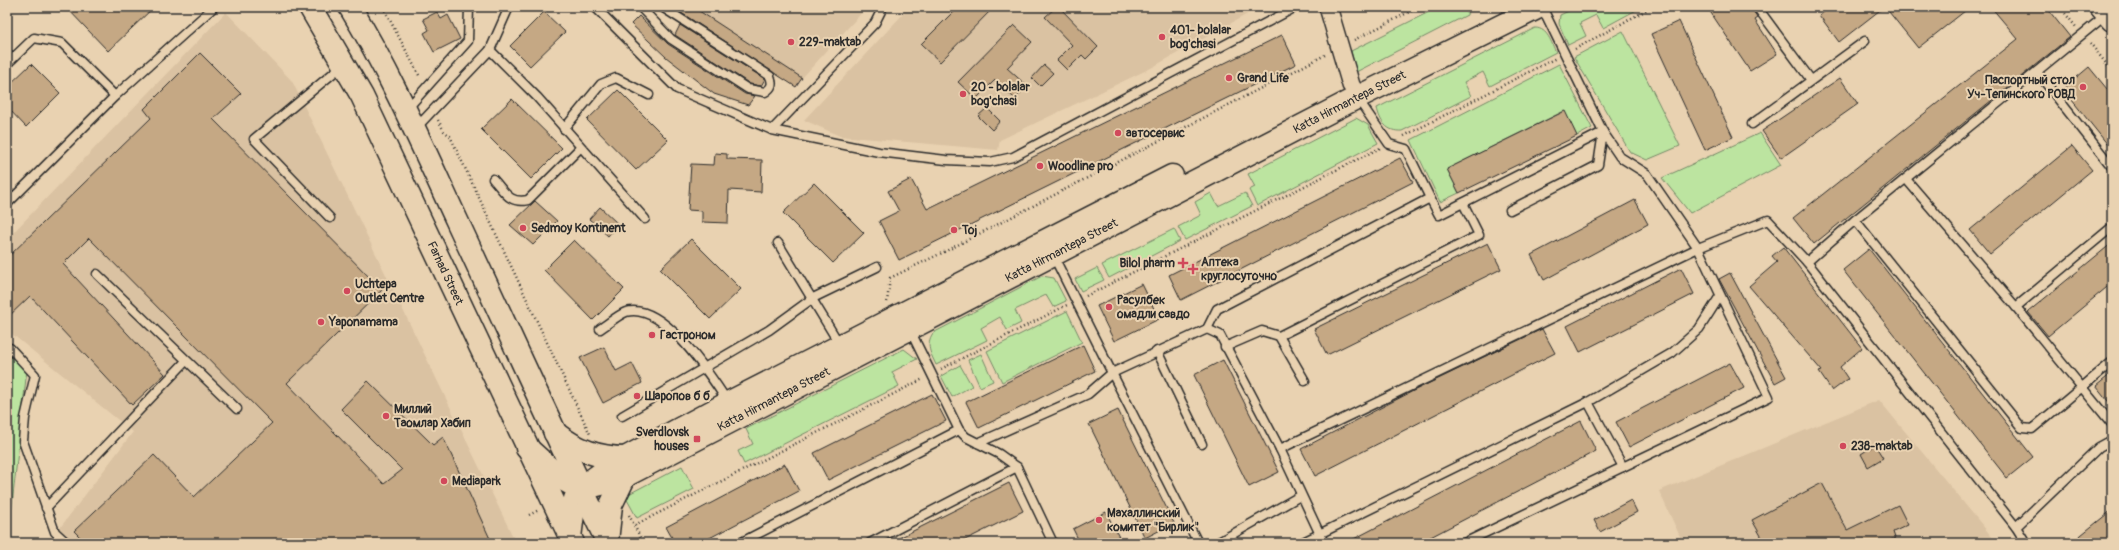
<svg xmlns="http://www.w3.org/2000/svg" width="2119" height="550" font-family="Pangolin,sans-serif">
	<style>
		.built { fill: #dac2a2 }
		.green { fill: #bce4a0; stroke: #748866 }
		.building { fill: #c5a884; stroke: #2b2b2b }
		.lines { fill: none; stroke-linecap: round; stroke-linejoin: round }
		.lane-casing { stroke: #2b2b2b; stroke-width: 11 }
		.street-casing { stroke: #2b2b2b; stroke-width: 20 }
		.secondary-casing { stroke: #2b2b2b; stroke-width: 25 }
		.primary-casing { stroke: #2b2b2b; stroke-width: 25 }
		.path { stroke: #2b2b2b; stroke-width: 2.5; stroke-dasharray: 1 3; stroke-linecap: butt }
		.lane { stroke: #e9d2b1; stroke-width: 8 }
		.street { stroke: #e9d2b1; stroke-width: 17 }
		.secondary { stroke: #e9d2b1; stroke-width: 22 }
		.primary { stroke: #e9d2b1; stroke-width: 22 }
		.poi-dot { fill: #d1495b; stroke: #e9d2b1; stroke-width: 1.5 }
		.labels { text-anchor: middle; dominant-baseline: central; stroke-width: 4; stroke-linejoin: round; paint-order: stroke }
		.poi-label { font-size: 12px; font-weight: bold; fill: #2b2b2b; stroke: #e9d2b1; text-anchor: start }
		.street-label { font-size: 12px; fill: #2b2b2b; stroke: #e9d2b1 }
	</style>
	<rect width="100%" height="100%" fill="#e9d2b1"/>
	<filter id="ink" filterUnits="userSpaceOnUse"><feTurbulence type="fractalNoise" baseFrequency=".025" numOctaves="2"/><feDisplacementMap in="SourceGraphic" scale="8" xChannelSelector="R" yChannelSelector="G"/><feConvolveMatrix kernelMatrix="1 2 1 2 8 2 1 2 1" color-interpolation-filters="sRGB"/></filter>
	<g filter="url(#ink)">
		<g class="built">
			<polygon points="693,7 867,7 802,78"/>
			<polygon points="905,7 1260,7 1151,68 1000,140 998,150 840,136 804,120 904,13"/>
			<polygon points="226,12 292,81 516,543 52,543 50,541 133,432 7,330 7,239"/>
			<polygon points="1879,400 1997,543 1683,543 1659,491"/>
		</g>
		<g class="green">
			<polygon points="1439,7 1468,7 1467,15 1356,72 1351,51"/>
			<polygon points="1577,7 1639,7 1640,8 1603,28 1596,15 1580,23 1586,36 1568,45 1559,24 1560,15"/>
			<path d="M1535,28C1548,28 1551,43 1556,52L1490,86L1483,72L1464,82L1471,96L1402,131C1387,132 1380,122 1377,108Z"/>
			<polygon points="1623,31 1680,146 1647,160 1630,152 1574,57"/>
			<polygon points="1559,64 1592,128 1577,136 1564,111 1447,169 1459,193 1440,202 1411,140"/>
			<polygon points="1356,118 1368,125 1378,143 1257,206 1249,190 1255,187 1248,174"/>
			<polygon points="1760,133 1781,165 1690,213 1662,178"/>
			<polygon points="1211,193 1218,206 1245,193 1252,206 1185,240 1178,227 1201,215 1195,202"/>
			<polygon points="1174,229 1180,241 1109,278 1102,265"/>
			<polygon points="1097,268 1104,280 1081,291 1075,279"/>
			<path d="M1042,276L1054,278L1066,301L1053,307L1046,295L1015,310L1021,323L1007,330L1000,317L981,328L987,340L936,365C931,354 925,345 933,333Z"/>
			<polygon points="1067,311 1082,342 1002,382 987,351"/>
			<polygon points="904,349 917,359 892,372 899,386 744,464 738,451 753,444 746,429"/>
			<polygon points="7,354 27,369 11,514 7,516"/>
			<polygon points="981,354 993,381 980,387 968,360"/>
			<polygon points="960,365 972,386 952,397 941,376"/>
			<polygon points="682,466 694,489 637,518 625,496"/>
		</g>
		<g class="building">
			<polygon points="66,7 154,7 108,51"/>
			<polygon points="672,7 693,7 802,78 796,87"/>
			<polygon points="958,7 994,7 940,62 921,44"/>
			<polygon points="1056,7 1059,7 1098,47 1086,59 1082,55 1067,70 1057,60 1072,45 1045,17"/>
			<polygon points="1707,7 1750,7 1758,18 1755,20 1777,54 1750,71"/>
			<polygon points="1830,7 1884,7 1839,42 1819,15"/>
			<polygon points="1885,7 1970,7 1918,48"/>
			<polygon points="1991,7 2046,7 2070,37 1814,244 1793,218 2018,39"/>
			<polygon points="437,12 441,19 448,15 460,39 434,52 424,33 429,30 423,19"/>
			<polygon points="544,12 565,32 530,66 510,46"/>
			<polygon points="639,16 668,44 745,94 755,96 748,105 714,94 666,57 631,24"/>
			<polygon points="1679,21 1733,137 1705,150 1651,34"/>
			<polygon points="680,25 765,79 761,86 750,84 675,35"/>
			<polygon points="1014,25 1032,42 1007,68 1027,86 1015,99 995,80 976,99 958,82"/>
			<polygon points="1282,35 1296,64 899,260 879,221 899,211 888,191 911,179 927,209"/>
			<polygon points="200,53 241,94 213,119 382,290 287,383 384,484 402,470 341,409 368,381 433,445 443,437 492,543 86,543 74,531 154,455 194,497 272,423 89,238 63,264 165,374 132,405 30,296 7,318 7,258 151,118 144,109"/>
			<polygon points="31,64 60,93 26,127 7,107 7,87"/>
			<polygon points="1044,65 1053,73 1040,86 1032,78"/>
			<polygon points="2089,67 2112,95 2112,150 2063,89"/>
			<polygon points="1840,78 1858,104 1781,158 1762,131"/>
			<polygon points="618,90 668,140 636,170 587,120"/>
			<polygon points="512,99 562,148 531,179 481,129"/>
			<polygon points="987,108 1000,121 992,130 978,116"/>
			<polygon points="1565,111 1577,136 1459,193 1447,169"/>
			<polygon points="2072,146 2092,170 1990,254 1970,230"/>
			<polygon points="715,153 727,154 727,159 762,160 761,192 729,190 728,223 702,222 702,211 688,210 691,164 714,165"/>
			<polygon points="1400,158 1413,182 1181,300 1169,275"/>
			<polygon points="814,183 864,233 833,263 783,213"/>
			<polygon points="1635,200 1648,224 1544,280 1531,255"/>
			<polygon points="535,201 557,221 533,245 510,225"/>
			<polygon points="600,207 618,224 608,236 589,219"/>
			<polygon points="691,239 741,289 710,319 660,269"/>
			<polygon points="574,240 624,289 593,320 544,270"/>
			<polygon points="1488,243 1501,269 1327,355 1314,329"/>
			<polygon points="2112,243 2112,283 2048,336 2028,312"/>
			<polygon points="1783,247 1862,348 1840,367 1848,379 1832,391 1819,372 1822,371 1749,286 1777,262 1772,256"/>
			<polygon points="1869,249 2033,457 2007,478 1843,270"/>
			<polygon points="1681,268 1694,294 1580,352 1567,326"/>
			<polygon points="1730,273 1786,377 1775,383 1719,279"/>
			<polygon points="1142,284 1159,319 1114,341 1097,306"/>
			<polygon points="1542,329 1555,353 1315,476 1301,449 1415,390"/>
			<polygon points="1083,345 1095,371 979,428 966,402"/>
			<polygon points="604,347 616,371 632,363 642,383 603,403 580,358"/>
			<polygon points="1223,360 1279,472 1249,487 1194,375"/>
			<polygon points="1730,363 1744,388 1629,447 1616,422"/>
			<polygon points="2112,373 2112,406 2096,386"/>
			<polygon points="932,394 946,421 828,480 814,453"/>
			<polygon points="1118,410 1174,523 1145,538 1089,424"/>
			<polygon points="1581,421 1596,451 1419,543 1346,543"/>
			<polygon points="1875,445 1883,458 1868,467 1861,454"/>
			<polygon points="785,464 799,491 700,543 675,543 666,527"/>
			<polygon points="1009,483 1023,511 959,543 889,543"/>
			<polygon points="1822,483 1847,530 1898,505 1908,525 1893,532 1895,538 1885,543 1765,543 1752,520"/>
			<polygon points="1631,500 1637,512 1600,532 1594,520"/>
			<polygon points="2112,510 2112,543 2071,543"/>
			<polygon points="1106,512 1122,543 1080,543 1073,529"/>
		</g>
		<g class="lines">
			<defs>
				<g id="lane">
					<polyline points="595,7 677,89 772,130 879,152 946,160 990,162 1013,157 1296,7"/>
					<path d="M640,7L671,39L748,89L765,92C772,88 773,84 770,76L662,7"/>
					<polyline points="1757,7 1811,80"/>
					<polyline points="490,50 537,97 645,219"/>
					<polyline points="7,64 34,38 62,43 115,96"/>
					<polyline points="2037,72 2112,167"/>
					<polyline points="1358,99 1389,144 1406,149 1430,198"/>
					<polyline points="406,110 468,41 469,7"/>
					<polyline points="1752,124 1865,41"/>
					<polyline points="416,128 490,50 509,7"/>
					<polyline points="564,129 601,84 616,78 649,95"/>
					<polyline points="772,130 875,23 883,7"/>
					<path d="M493,179C505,192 509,204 528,200L580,148"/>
					<polyline points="1906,179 2016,307 2112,424"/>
					<polyline points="7,204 115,96 214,7"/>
					<polyline points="1510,210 1598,165 1603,132"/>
					<polyline points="330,218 254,139 343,65"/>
					<polyline points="1855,220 2022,428 2032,429 2112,362"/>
					<polyline points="778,243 840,345"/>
					<polyline points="1053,255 1112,373 1207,329 1217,309 1430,198 1439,215 1603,132 1542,7"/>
					<polyline points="1807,262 1855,220 2106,15"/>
					<polyline points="97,274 237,409"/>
					<polyline points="2016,307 2112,227"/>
					<path d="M600,329C608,324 618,315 626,312C664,301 711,377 728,402"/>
					<polyline points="1207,329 1220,335 1280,449 1324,543"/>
					<polyline points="910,330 959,430 966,437 999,454 1017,467 1053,543"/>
					<polyline points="1279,336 1479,235 1463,203"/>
					<polyline points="1225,347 1262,331 1279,336 1305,381"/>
					<polyline points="10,348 35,375 25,418 23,441 55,532 67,543"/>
					<polyline points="1157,351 1202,444"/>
					<polyline points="1588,402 1623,467"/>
					<polyline points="622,416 769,330 813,298 877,267"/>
					<polyline points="978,443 1088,394 1112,373 1198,543"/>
					<polyline points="1280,449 1698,248 1768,220 1807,262 2016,527 2026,543"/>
					<polyline points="46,508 186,361"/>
					<polyline points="2016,527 2099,447 2112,440"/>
					<polyline points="740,543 959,430"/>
					<polyline points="870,543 1017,467"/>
					<polyline points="1217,543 1300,496"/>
					<polyline points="1301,543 1588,402 1672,353 1699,329 1720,296"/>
					<polyline points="1464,543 1769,397 1698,248 1647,174 1620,157 1603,132"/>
				</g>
				<polyline id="street" points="1328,7 1351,85 1358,97"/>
				<g id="secondary">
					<polyline points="2101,7 2112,20"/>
					<path id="s1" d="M527,448C569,484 569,498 625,476L1358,97L1539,7"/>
					<polyline points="570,537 575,499 581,488 614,464 728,403 1172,176"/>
				</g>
				<g id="primary">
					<path id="s2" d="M310,7L362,96L573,543"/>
					<path d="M350,7C392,76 424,150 458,223C508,330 556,437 608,543"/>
					<path d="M555,433C577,450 598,458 625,458"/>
					<polyline points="607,541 611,505 625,476"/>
				</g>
			</defs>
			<use href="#lane" class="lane-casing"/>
			<use href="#street" class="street-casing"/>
			<use href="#secondary" class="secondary-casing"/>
			<use href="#primary" class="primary-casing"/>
			<g class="path">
				<polyline points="383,7 420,77"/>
				<polyline points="2060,7 2076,27"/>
				<polyline points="1354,40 1419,7"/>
				<polyline points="2090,43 2112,71"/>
				<polyline points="1575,49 1652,7"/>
				<polyline points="438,120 444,131 450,136 590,434"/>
				<polyline points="1404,136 1556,58"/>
				<polyline points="1086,296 1380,148"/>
				<polyline points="887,302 890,278 946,251 1327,54"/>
				<polyline points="941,369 1067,305"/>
				<polyline points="529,515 539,510"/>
				<polyline points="629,515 643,543"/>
				<polyline points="635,525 923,379"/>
			</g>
			<use href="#lane" class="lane"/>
			<use href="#street" class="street"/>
			<use href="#secondary" class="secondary"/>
			<use href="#primary" class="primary"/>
		</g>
	</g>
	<g class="poi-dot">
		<circle cx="1162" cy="37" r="4"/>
		<circle cx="791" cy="42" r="4"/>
		<circle cx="1229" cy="78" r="4"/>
		<circle cx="2083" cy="87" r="4"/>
		<circle cx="963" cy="94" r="4"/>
		<circle cx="1118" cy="133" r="4"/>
		<circle cx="1040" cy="166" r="4"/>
		<circle cx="523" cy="228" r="4"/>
		<circle cx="954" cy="230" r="4"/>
		<path d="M1181 257h4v4h4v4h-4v4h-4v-4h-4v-4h4z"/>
		<path d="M1191 263h4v4h4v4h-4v4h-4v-4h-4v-4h4z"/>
		<circle cx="347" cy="291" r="4"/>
		<circle cx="1109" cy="307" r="4"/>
		<circle cx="321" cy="322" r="4"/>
		<circle cx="652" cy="335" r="4"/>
		<circle cx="637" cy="396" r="4"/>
		<circle cx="386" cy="416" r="4"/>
		<rect x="693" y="435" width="8" height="8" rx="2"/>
		<circle cx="1843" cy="446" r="4"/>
		<circle cx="444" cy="481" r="4"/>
		<circle cx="1099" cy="520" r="4"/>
	</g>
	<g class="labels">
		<g class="poi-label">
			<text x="1170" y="30">401- bolalar<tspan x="1170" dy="14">bog'chasi</tspan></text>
			<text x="799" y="42">229-maktab</text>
			<text x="1237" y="78">Grand Life</text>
			<text x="2075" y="80" text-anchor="end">Паспортный стол<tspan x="2075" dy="14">Уч-Тепинского РОВД</tspan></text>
			<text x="971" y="87">20 - bolalar<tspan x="971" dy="14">bog'chasi</tspan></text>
			<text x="1126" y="133">автосервис</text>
			<text x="1048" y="166">Woodline pro</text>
			<text x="531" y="228">Sedmoy Kontinent</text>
			<text x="962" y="230">Toj</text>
			<text x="1201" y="262">Аптека<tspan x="1201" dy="14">круглосуточно</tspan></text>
			<text x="1175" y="263" text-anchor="end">Bilol pharm</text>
			<text x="355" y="284">Uchtepa<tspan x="355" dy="14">Outlet Centre</tspan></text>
			<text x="1117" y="300">Расулбек<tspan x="1117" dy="14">омадли савдо</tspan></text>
			<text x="329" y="322">Yaponamama</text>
			<text x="660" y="335">Гастроном</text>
			<text x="645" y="396">Шаропов б б</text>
			<text x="394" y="409">Миллий<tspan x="394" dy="14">Таомлар Хабип</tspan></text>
			<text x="689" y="432" text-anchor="end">Sverdlovsk<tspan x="689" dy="14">houses</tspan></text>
			<text x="1851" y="446">238-maktab</text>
			<text x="452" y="481">Mediapark</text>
			<text x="1107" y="513">Махаллинский<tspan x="1107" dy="14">комитет "Бирлик"</tspan></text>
		</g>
		<g class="street-label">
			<text stroke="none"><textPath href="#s1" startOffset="928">Katta Hirmаntepa Street</textPath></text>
			<text stroke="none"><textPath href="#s1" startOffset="604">Katta Hirmаntepa Street</textPath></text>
			<text stroke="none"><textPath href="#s2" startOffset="299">Farhad Street</textPath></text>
			<text stroke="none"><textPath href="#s1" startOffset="280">Katta Hirmаntepa Street</textPath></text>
		</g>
	</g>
	<rect width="2119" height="550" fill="none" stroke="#e9d2b1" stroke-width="24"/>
	<rect x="12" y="12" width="2095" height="526" fill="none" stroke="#2b2b2b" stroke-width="1.5" filter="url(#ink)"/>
</svg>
